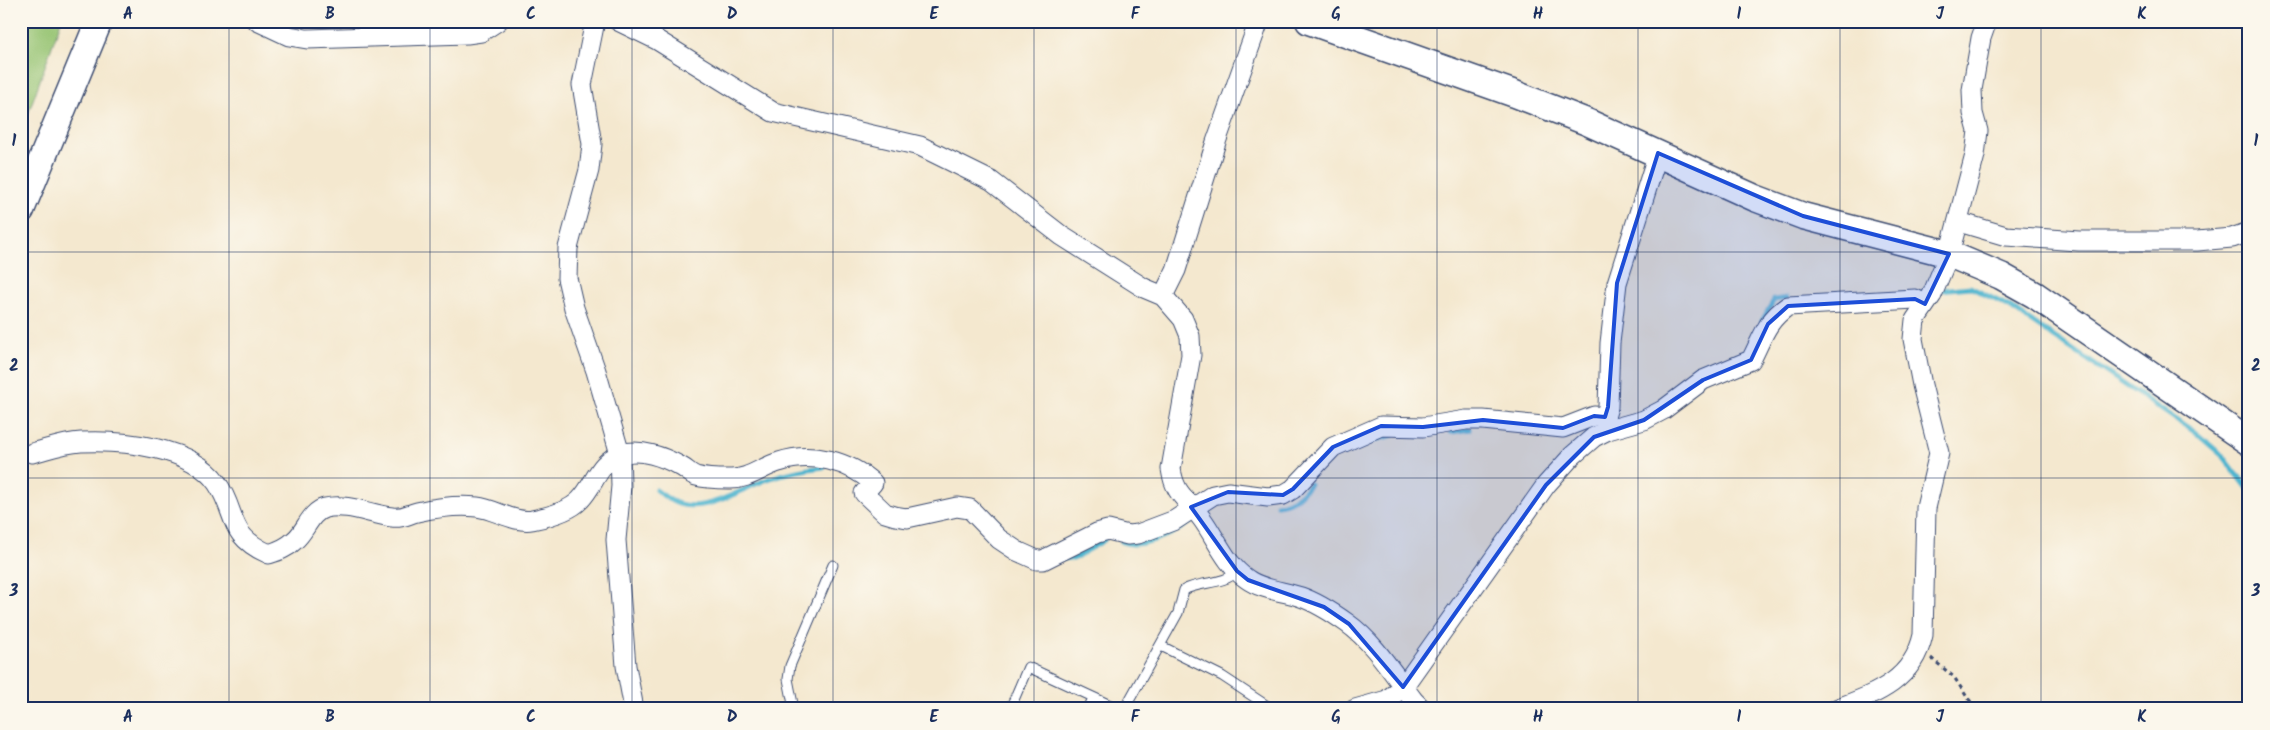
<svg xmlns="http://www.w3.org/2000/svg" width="2270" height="730" font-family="Kalam,sans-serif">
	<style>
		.green { fill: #97c473; stroke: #597a68 }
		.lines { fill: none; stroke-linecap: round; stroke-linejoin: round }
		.stream { stroke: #50b5cf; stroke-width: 5 }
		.lane-casing { stroke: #3c4b6f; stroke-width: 11 }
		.street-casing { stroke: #3c4b6f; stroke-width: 21 }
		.secondary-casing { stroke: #3c4b6f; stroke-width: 29 }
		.path { stroke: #3c4b6f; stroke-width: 3; stroke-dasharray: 4 4; stroke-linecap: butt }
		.lane { stroke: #fff; stroke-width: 9 }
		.street { stroke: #fff; stroke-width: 19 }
		.secondary { stroke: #fff; stroke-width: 26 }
		.marked { fill: #1d4ed8; fill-opacity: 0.2; stroke: #1d4ed8; stroke-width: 4; stroke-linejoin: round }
		.grid { fill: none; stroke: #1b2f5e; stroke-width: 1; stroke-opacity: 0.55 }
		.neatline { fill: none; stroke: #1b2f5e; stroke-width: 2 }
		.grid-label { font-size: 16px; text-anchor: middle; font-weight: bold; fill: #1b2f5e }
	</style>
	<rect width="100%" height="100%" fill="#fbf7ec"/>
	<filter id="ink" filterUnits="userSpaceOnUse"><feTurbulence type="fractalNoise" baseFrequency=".02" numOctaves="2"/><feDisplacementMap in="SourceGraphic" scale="10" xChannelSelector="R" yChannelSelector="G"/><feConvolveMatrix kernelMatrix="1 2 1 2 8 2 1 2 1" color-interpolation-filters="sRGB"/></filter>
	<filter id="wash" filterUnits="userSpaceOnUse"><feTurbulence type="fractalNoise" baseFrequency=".0096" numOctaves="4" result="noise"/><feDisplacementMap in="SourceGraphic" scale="20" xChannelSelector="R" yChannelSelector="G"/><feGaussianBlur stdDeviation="1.12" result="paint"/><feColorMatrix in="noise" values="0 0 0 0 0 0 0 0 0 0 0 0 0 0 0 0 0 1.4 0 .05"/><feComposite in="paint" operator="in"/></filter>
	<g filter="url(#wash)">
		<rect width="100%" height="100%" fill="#f4e8cf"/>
		<polygon class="green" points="21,21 61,21 21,134"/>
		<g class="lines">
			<g class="stream">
				<polyline points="1940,290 1970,287 2008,306 2196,433 2224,457 2249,490"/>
				<polyline points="1762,321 1774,300 1787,298"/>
				<polyline points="1451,432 1470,429"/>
				<polyline points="1370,441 1393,435"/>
				<path d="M656,490C663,495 671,502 679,504C709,513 744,487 771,478C788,472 806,469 824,467"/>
				<path d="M1277,505C1292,504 1301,495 1310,484"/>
				<path d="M1122,542C1142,550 1180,531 1196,517"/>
				<polyline points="1065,558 1073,559 1104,540"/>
			</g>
		</g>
	</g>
	<g filter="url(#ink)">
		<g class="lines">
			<defs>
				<g id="lane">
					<polyline points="1161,646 1222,676 1272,709"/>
					<polyline points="794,709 788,679 790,666 833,565"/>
					<polyline points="1010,709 1028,667 1119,709"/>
					<polyline points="1088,709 1093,698"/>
					<path d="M1122,709L1125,708L1178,613L1184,590C1200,581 1225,585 1237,571"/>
				</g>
				<g id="street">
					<polyline points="257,21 289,36 307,39 467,34 481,32 498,21"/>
					<polyline points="595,21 582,85 592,144 589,170 568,248 567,278 574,308 596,371 620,454 621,486 616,540 626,666 634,709"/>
					<path d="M618,21L657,40L773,112L920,146L991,181L1062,236L1144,288L1163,296L1183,319L1190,336L1191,355L1171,469C1175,496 1187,498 1202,519C1216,538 1226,565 1247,579C1262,590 1284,591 1301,597C1318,603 1333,613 1347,623C1374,642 1394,675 1414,701L1422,709"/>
					<polyline points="1959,222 2006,236 2079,241 2197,241 2232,238 2249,232"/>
					<polyline points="1163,296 1176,270 1216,142 1259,21"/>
					<polyline points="1608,429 1605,417 1608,407 1610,343 1617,283 1658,153"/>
					<path d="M32,453C48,449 64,443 81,442C122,440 192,447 217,483C238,514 226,535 269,554C279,551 287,548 295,540C306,531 310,512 325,508C348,503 369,514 392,517C402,519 408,514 417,512C435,508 459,505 477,507C495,509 514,523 532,520C547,517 570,511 580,500C596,484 597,462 622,454C640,448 664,457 680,466C685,468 690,474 696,476C706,479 719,479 729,479C748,480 762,467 779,462C811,451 849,461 873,483L864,493L885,513L895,516L907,518L957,507L970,509L999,539L1017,551L1037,560H1043L1097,533L1108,530L1128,535L1138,534L1175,520L1213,495L1228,492L1268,497L1283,495L1293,489L1333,447L1381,426L1423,427L1466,420H1483L1563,428L1594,416L1605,417"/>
					<path d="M1355,709L1387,700L1403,687L1546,485L1572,456L1594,437L1608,430L1644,420L1663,410L1703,380L1751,360C1763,337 1766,321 1788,306L1915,299L1925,304"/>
					<path d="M1836,709C1875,694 1913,681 1923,635L1926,508L1939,453L1922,385L1913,339L1915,320L1932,295L1949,254L1975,155L1978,131L1973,113L1972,90L1981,38L1987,21"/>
				</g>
				<g id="secondary">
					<polyline points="1309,21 1515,94 1587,122 1755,198 1803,216 1949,254 2001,276 2035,295 2249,442"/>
					<polyline points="21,210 99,21"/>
				</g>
			</defs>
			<use href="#lane" class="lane-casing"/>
			<use href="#street" class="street-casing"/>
			<use href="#secondary" class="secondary-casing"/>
			<polyline class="path" points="1931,658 1954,677 1967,697 1977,709"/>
			<use href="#lane" class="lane"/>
			<use href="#street" class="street"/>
			<use href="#secondary" class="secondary"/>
		</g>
	</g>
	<path class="marked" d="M1658,153L1803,216L1949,254L1925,304L1915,299L1788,306L1768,324L1751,360L1703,380L1644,420L1594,437L1546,485L1403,687L1349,624L1324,607L1248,580L1237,571L1191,507L1228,492L1283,495L1293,489L1333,447L1381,426L1423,427L1483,420L1563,428L1594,416L1605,417L1608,407L1617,283Z"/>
	<path class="grid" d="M229,21V709M430,21V709M632,21V709M833,21V709M1034,21V709M1236,21V709M1437,21V709M1638,21V709M1840,21V709M2041,21V709M21,252H2249M21,478H2249"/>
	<rect width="2270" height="730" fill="none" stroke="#fbf7ec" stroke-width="55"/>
	<rect x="28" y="28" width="2214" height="674" class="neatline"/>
	<g class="grid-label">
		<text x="128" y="19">A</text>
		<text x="330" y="19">B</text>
		<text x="531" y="19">C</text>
		<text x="732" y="19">D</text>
		<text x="934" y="19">E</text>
		<text x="1135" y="19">F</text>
		<text x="1336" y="19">G</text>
		<text x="1538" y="19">H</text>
		<text x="1739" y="19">I</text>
		<text x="1940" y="19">J</text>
		<text x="2142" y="19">K</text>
		<text x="14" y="146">1</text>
		<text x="2256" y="146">1</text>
		<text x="14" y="371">2</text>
		<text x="2256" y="371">2</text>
		<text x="14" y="596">3</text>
		<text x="2256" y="596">3</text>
		<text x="128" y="722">A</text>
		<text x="330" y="722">B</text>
		<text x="531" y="722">C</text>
		<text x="732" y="722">D</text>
		<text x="934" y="722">E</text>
		<text x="1135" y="722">F</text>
		<text x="1336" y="722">G</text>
		<text x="1538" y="722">H</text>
		<text x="1739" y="722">I</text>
		<text x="1940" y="722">J</text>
		<text x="2142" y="722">K</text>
	</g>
</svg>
